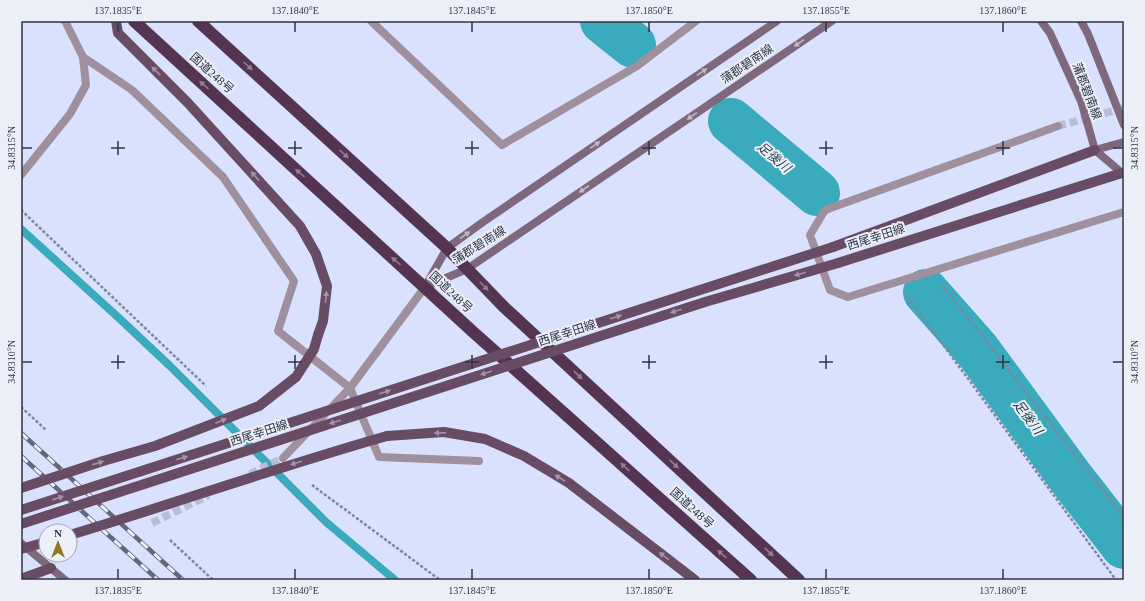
<svg xmlns="http://www.w3.org/2000/svg" width="1145" height="601" font-family="'Times New Roman','Noto Sans JP',serif">
	<style>
		.lines { fill: none; stroke-linecap: round; stroke-linejoin: round }
		.stream { stroke: #3aaabd; stroke-width: 8 }
		.river { stroke: #3aaabd; stroke-width: 46 }
		.street-tunnel { stroke: #b7bfd8; stroke-width: 8; stroke-dasharray: 8 4; stroke-linecap: butt }
		.path { stroke: #7f859b; stroke-width: 2.5; stroke-dasharray: 3 2; stroke-linecap: butt }
		.street { stroke: #a08f9d; stroke-width: 8 }
		.secondary { stroke: #80687c; stroke-width: 8 }
		.primary { stroke: #684c64; stroke-width: 10 }
		.highway { stroke: #543450; stroke-width: 12 }
		.rail-casing { stroke: #62687c; stroke-width: 4.5 }
		.rail { stroke: #eceff8; stroke-width: 3; stroke-dasharray: 9; stroke-linecap: butt }
		.primary-bridge { stroke: #684c64; stroke-width: 10 }
		.oneway { fill: #c1b9c6 }
		.oneway2 { fill: #917f93 }
		.oneway3 { fill: #a395a7 }
		.ticks { fill: none; stroke: #303546; stroke-width: 1.5 }
		.labels { text-anchor: middle; dominant-baseline: central; stroke-width: 4; stroke-linejoin: round; paint-order: stroke }
		.street-label { font-size: 12px; fill: #303546; stroke: #eceff8 }
		.water-label { font-size: 13px; font-style: italic; fill: #23444b; stroke: #eceff8 }
		.neatline { fill: none; stroke: #303546; stroke-width: 1.5 }
		.ticks-label { font-size: 10px; text-anchor: middle; fill: #303546 }
	</style>
	<rect width="100%" height="100%" fill="#d9e1fc"/>
	<g class="lines">
		<polyline class="stream" points="21,229 120,319 170,366 326,522 395,580"/>
		<g class="river">
			<polyline points="603,21 633,45"/>
			<polyline points="731,121 817,193"/>
			<polyline points="926,292 978,351 1071,478 1124,546"/>
		</g>
		<g class="street-tunnel">
			<polyline points="1058,126 1124,108"/>
			<polyline points="250,474 283,458"/>
			<polyline points="152,523 209,495"/>
		</g>
		<g class="path">
			<polyline points="21,210 206,386"/>
			<polyline points="943,286 1124,517"/>
			<polyline points="908,297 1116,580"/>
			<polyline points="21,407 46,430"/>
			<polyline points="312,485 440,580"/>
			<polyline points="170,540 213,580"/>
		</g>
		<g class="street">
			<polyline points="371,21 502,145 637,66 696,21"/>
			<polyline points="83,57 132,90 223,177 294,281 278,331 350,388 379,457 479,461"/>
			<polyline points="1058,126 825,210 810,235 830,290 848,297 1124,212"/>
			<polyline points="21,175 70,114 86,85 83,57 65,21"/>
			<polyline points="283,458 350,388 425,287"/>
		</g>
		<g class="secondary">
			<polyline points="1041,21 1050,33 1081,101 1095,150 1122,173"/>
			<polyline points="1081,21 1088,34 1124,125"/>
			<polyline points="1095,150 1124,142"/>
			<polyline points="425,287 467,269 832,21"/>
			<polyline points="425,287 447,248 483,222 777,21"/>
			<polyline points="21,543 65,580"/>
		</g>
		<g class="primary">
			<polyline points="116,21 118,33 188,103 300,226 316,254 327,286 323,321 318,335"/>
			<polyline points="833,247 1095,150"/>
			<polyline points="838,263 1122,173"/>
			<polyline points="387,436 444,432 485,439 524,456 569,483 695,580"/>
			<polyline points="21,579 51,568"/>
		</g>
		<g class="highway">
			<polyline points="134,21 472,331 751,580"/>
			<polyline points="198,21 447,248 503,306 799,580"/>
		</g>
		<defs>
			<g id="rail">
				<polyline points="21,433 183,580"/>
				<polyline points="21,456 158,580"/>
			</g>
		</defs>
		<use href="#rail" class="rail-casing"/>
		<use href="#rail" class="rail"/>
		<g class="primary-bridge">
			<polyline points="21,488 103,461 155,446 259,406 296,377 314,349 318,335"/>
			<polyline points="21,510 833,247"/>
			<polyline points="21,524 705,302 838,263"/>
			<path d="M70,535C176,503 281,466 387,436"/>
			<polyline points="21,549 46,542"/>
		</g>
	</g>
	<defs><path id="oneway-solid" d="M-6-.8H1V-3.2L6.5 0L1 3.2V.8H-6Z"/></defs>
	<g class="oneway">
		<use href="#oneway-solid" transform="translate(799 43) rotate(146)"/>
		<use href="#oneway-solid" transform="translate(702 72) rotate(-34)"/>
		<use href="#oneway-solid" transform="translate(692 116) rotate(146)"/>
		<use href="#oneway-solid" transform="translate(595 145) rotate(-34)"/>
		<use href="#oneway-solid" transform="translate(584 189) rotate(146)"/>
		<use href="#oneway-solid" transform="translate(465 235) rotate(-36)"/>
	</g>
	<g class="oneway2">
		<use href="#oneway-solid" transform="translate(248 66) rotate(42)"/>
		<use href="#oneway-solid" transform="translate(204 85) rotate(-138)"/>
		<use href="#oneway-solid" transform="translate(344 154) rotate(42)"/>
		<use href="#oneway-solid" transform="translate(300 173) rotate(-138)"/>
		<use href="#oneway-solid" transform="translate(396 261) rotate(-138)"/>
		<use href="#oneway-solid" transform="translate(484 286) rotate(46)"/>
		<use href="#oneway-solid" transform="translate(578 375) rotate(43)"/>
		<use href="#oneway-solid" transform="translate(674 464) rotate(43)"/>
		<use href="#oneway-solid" transform="translate(625 467) rotate(-138)"/>
		<use href="#oneway-solid" transform="translate(769 552) rotate(43)"/>
		<use href="#oneway-solid" transform="translate(722 554) rotate(-138)"/>
	</g>
	<g class="oneway3">
		<use href="#oneway-solid" transform="translate(156 71) rotate(-135)"/>
		<use href="#oneway-solid" transform="translate(255 176) rotate(-132)"/>
		<use href="#oneway-solid" transform="translate(800 274) rotate(164)"/>
		<use href="#oneway-solid" transform="translate(326 297) rotate(-85)"/>
		<use href="#oneway-solid" transform="translate(676 311) rotate(162)"/>
		<use href="#oneway-solid" transform="translate(616 317) rotate(-18)"/>
		<use href="#oneway-solid" transform="translate(486 373) rotate(162)"/>
		<use href="#oneway-solid" transform="translate(385 392) rotate(-18)"/>
		<use href="#oneway-solid" transform="translate(221 421) rotate(-22)"/>
		<use href="#oneway-solid" transform="translate(335 422) rotate(162)"/>
		<use href="#oneway-solid" transform="translate(440 433) rotate(179)"/>
		<use href="#oneway-solid" transform="translate(182 458) rotate(-18)"/>
		<use href="#oneway-solid" transform="translate(98 463) rotate(-18)"/>
		<use href="#oneway-solid" transform="translate(296 463) rotate(162)"/>
		<use href="#oneway-solid" transform="translate(560 478) rotate(-148)"/>
		<use href="#oneway-solid" transform="translate(58 498) rotate(-18)"/>
		<use href="#oneway-solid" transform="translate(664 556) rotate(-143)"/>
	</g>
	<path class="ticks" d="M118,22V32M295,22V32M472,22V32M649,22V32M826,22V32M1003,22V32M118,141V155M295,141V155M472,141V155M649,141V155M826,141V155M1003,141V155M22,148H32M111,148H125M288,148H302M465,148H479M642,148H656M819,148H833M996,148H1010M1113,148H1123M118,355V369M295,355V369M472,355V369M649,355V369M826,355V369M1003,355V369M22,362H32M111,362H125M288,362H302M465,362H479M642,362H656M819,362H833M996,362H1010M1113,362H1123M118,569V579M295,569V579M472,569V579M649,569V579M826,569V579M1003,569V579"/>
	<g class="labels">
		<g class="street-label">
			<text transform="translate(747 64) rotate(-34)">蒲郡碧南線</text>
			<text transform="translate(212 73) rotate(42)">国道248号</text>
			<text transform="translate(1087 91) rotate(69)">蒲郡碧南線</text>
			<text transform="translate(876 237) rotate(-18)">西尾幸田線</text>
			<text transform="translate(479 245) rotate(-32)">蒲郡碧南線</text>
			<text transform="translate(451 292) rotate(43)">国道248号</text>
			<text transform="translate(567 333) rotate(-18)">西尾幸田線</text>
			<text transform="translate(259 433) rotate(-18)">西尾幸田線</text>
			<text transform="translate(692 508) rotate(42)">国道248号</text>
		</g>
		<g class="water-label">
			<text transform="translate(774 157) rotate(40)">足後川</text>
			<text transform="translate(1028 417) rotate(53)">足後川</text>
		</g>
	</g>
	<rect width="1145" height="601" fill="none" stroke="#eceff8" stroke-width="44"/>
	<g transform="translate(58 543)"><circle r="19" fill="#eceff8" stroke="#a1a5b1"/>
	<path d="M0-3L7 15L0 10L-7 15Z" fill="#92781e"/>
	<text y="-6" font-size="11" font-weight="bold" text-anchor="middle" fill="#303546">N</text>
	</g>
	<rect x="22" y="22" width="1101" height="557" class="neatline"/>
	<g class="ticks-label">
		<text x="118" y="14">137.1835°E</text>
		<text x="295" y="14">137.1840°E</text>
		<text x="472" y="14">137.1845°E</text>
		<text x="649" y="14">137.1850°E</text>
		<text x="826" y="14">137.1855°E</text>
		<text x="1003" y="14">137.1860°E</text>
		<text transform="translate(11 148) rotate(-90)" y="4">34.8315°N</text>
		<text transform="translate(1134 148) rotate(-90)" y="4">34.8315°N</text>
		<text transform="translate(11 362) rotate(-90)" y="4">34.8310°N</text>
		<text transform="translate(1134 362) rotate(-90)" y="4">34.8310°N</text>
		<text x="118" y="594">137.1835°E</text>
		<text x="295" y="594">137.1840°E</text>
		<text x="472" y="594">137.1845°E</text>
		<text x="649" y="594">137.1850°E</text>
		<text x="826" y="594">137.1855°E</text>
		<text x="1003" y="594">137.1860°E</text>
	</g>
</svg>
